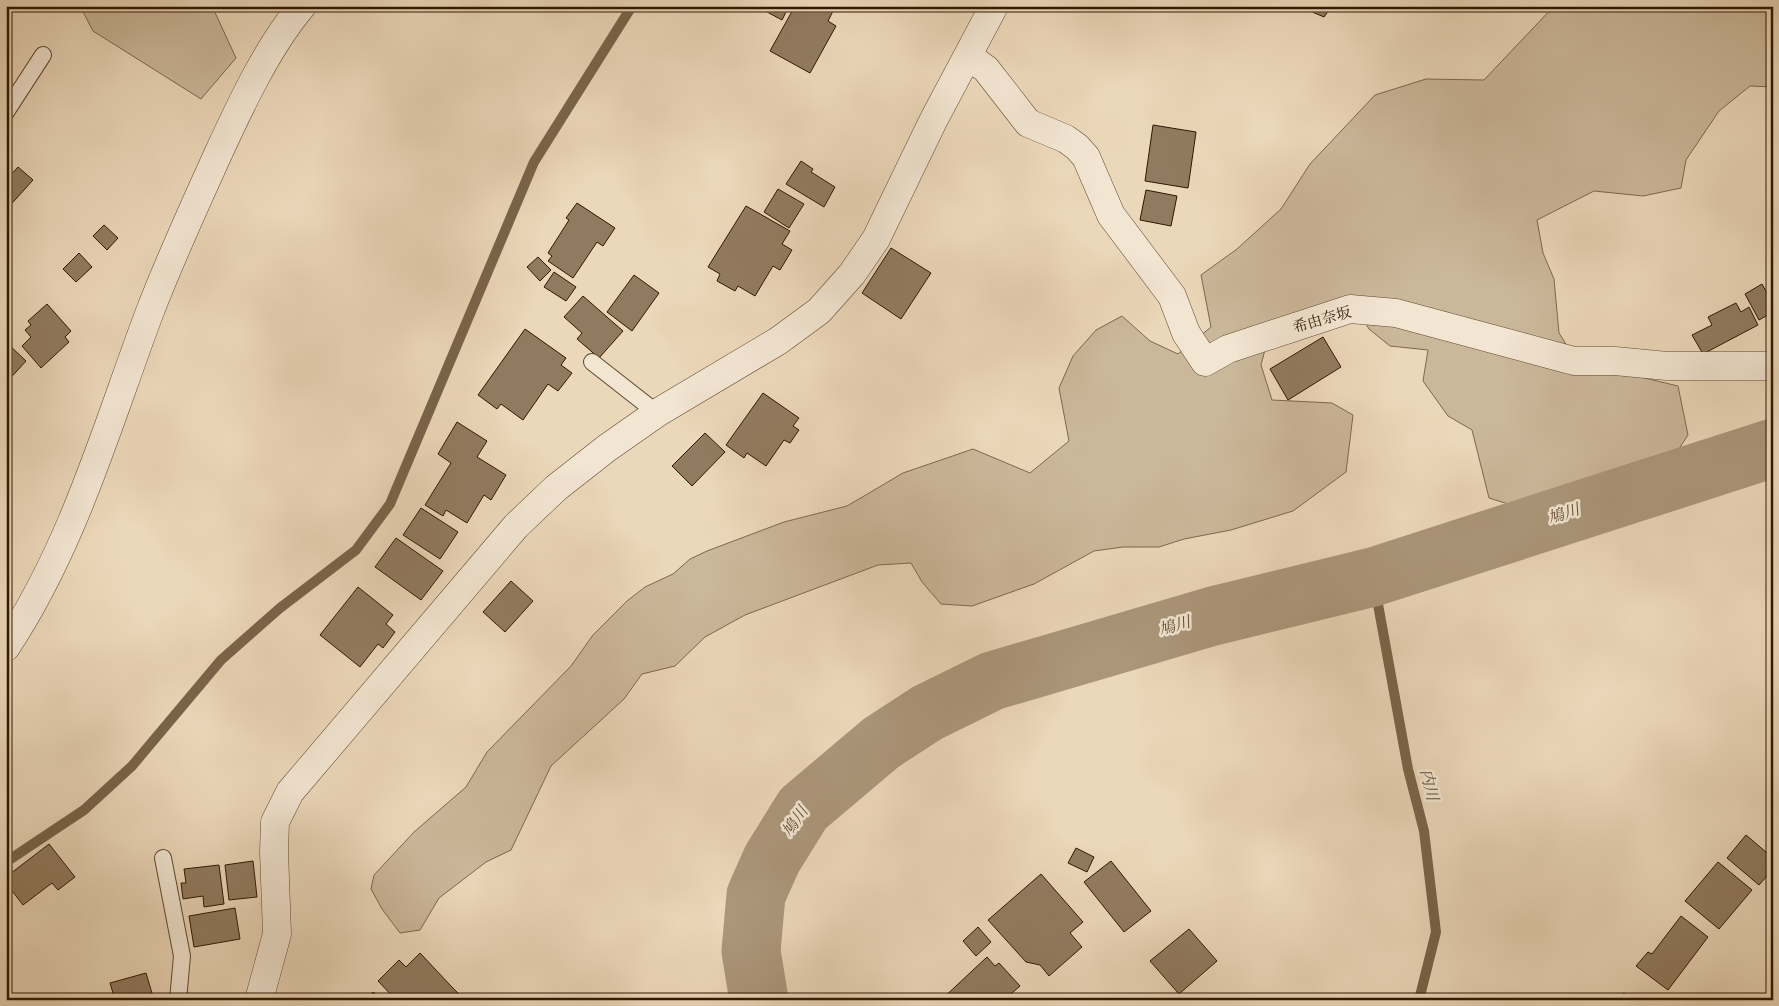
<svg xmlns="http://www.w3.org/2000/svg" width="1779" height="1006" font-family="'IM FELL English','Noto Serif JP',serif">
	<style>
		.green { fill: #cbb79a; stroke: #7d684d }
		.lines { fill: none; stroke-linecap: round; stroke-linejoin: round }
		.stream { stroke: #796449; stroke-width: 10 }
		.river { stroke: #ab967a; stroke-width: 59 }
		.building { fill: #917b60; stroke: #2f1800 }
		.lane-casing { stroke: #5e482e; stroke-width: 18 }
		.street-casing { stroke: #5e482e; stroke-width: 29 }
		.lane { stroke: #f2e5d2; stroke-width: 16 }
		.street { stroke: #f2e5d2; stroke-width: 28 }
		.labels { text-anchor: middle; dominant-baseline: central; stroke-width: 5; stroke-linejoin: round; paint-order: stroke }
		.street-label { font-size: 15px; fill: #2f1800; stroke: #f2e5d2 }
		.water-label { font-size: 16px; font-style: italic; fill: #614a31; stroke: #f2e5d2 }
	</style>
	<rect width="100%" height="100%" fill="#ebd7b9"/>
	<filter id="stains"><feTurbulence type="fractalNoise" baseFrequency=".004" numOctaves="4"/><feColorMatrix values="0 0 0 0 .2 0 0 0 0 .09 0 0 0 0 .02 0 0 0 .5 -.17"/></filter>
	<radialGradient id="worn" r=".72"><stop offset=".6" stop-color="#630" stop-opacity="0"/><stop offset="1" stop-color="#630" stop-opacity=".3"/></radialGradient>
	<g class="green">
		<polygon points="80,6 212,6 236,58 201,99 93,31"/>
		<polygon points="1554,6 1773,6 1773,87 1750,86 1719,111 1686,160 1681,188 1643,196 1594,191 1537,220 1543,253 1554,279 1559,333 1584,373 1624,373 1678,386 1688,435 1669,464 1629,475 1572,498 1524,509 1489,498 1472,430 1448,416 1423,381 1428,350 1390,346 1369,329 1351,298 1272,323 1261,365 1272,400 1332,403 1353,415 1346,472 1293,511 1231,530 1184,539 1159,547 1123,547 1094,551 1034,584 972,606 941,604 922,582 911,563 878,565 745,615 705,637 675,666 642,674 624,699 551,766 511,850 486,862 439,898 420,930 400,933 382,909 371,889 374,875 414,832 466,787 487,752 571,666 593,635 627,601 645,587 673,574 690,559 707,551 784,522 847,506 903,473 973,449 1030,473 1069,441 1059,388 1073,356 1096,330 1122,316 1150,341 1178,354 1211,327 1201,275 1237,249 1281,209 1310,164 1375,95 1426,79 1484,80"/>
	</g>
	<g class="lines">
		<g class="stream">
			<polyline points="1373,577 1408,769 1424,831 1436,932 1419,1000"/>
			<polyline points="6,862 84,810 132,766 221,660 280,608 356,550 390,504 534,162 632,6"/>
		</g>
		<polyline class="river" points="759,1000 751,951 756,895 772,859 803,809 881,743 927,713 992,681 1213,616 1373,577 1773,448"/>
	</g>
	<g class="building">
		<polygon points="756,6 789,6 782,20"/>
		<polygon points="795,6 835,7 828,21 836,26 810,73 770,51"/>
		<polygon points="1298,6 1332,6 1324,17"/>
		<polygon points="1153,125 1196,132 1188,188 1145,181"/>
		<polygon points="801,161 813,169 811,172 835,187 824,207 786,184"/>
		<polygon points="18,167 33,180 6,210 6,180"/>
		<polygon points="778,189 804,204 789,228 764,212"/>
		<polygon points="1146,190 1177,196 1171,226 1140,220"/>
		<polygon points="577,203 615,228 603,246 597,242 573,278 548,261 552,256 548,253 569,220 566,218"/>
		<polygon points="746,206 790,231 782,244 792,250 780,270 773,266 755,296 738,286 735,291 717,281 720,274 708,267"/>
		<polygon points="104,225 118,238 107,250 93,236"/>
		<polygon points="891,248 931,273 901,319 862,293"/>
		<polygon points="79,253 92,267 76,282 63,269"/>
		<polygon points="538,257 551,270 540,281 527,267"/>
		<polygon points="554,272 576,287 566,301 544,287"/>
		<polygon points="634,275 659,293 632,331 607,312"/>
		<polygon points="1762,284 1773,304 1773,312 1759,320 1745,294"/>
		<polygon points="583,296 623,331 599,358 577,339 582,333 564,317"/>
		<polygon points="1736,303 1741,312 1749,307 1758,325 1703,354 1692,335 1712,325 1708,317"/>
		<polygon points="47,304 71,331 65,337 69,342 41,368 22,346 31,337 25,330 31,325 28,321"/>
		<polygon points="525,329 566,358 561,365 572,373 558,391 548,384 523,420 501,404 497,409 478,395"/>
		<polygon points="1323,337 1341,367 1288,400 1270,369"/>
		<polygon points="6,342 26,361 6,383"/>
		<polygon points="763,393 799,418 793,426 799,430 790,443 784,440 766,466 747,453 744,458 726,445"/>
		<polygon points="457,422 487,441 477,457 506,475 491,500 484,495 467,523 446,510 443,516 425,505 451,463 438,454"/>
		<polygon points="705,433 725,452 692,486 672,466"/>
		<polygon points="421,508 458,532 440,559 403,535"/>
		<polygon points="396,538 443,571 421,600 375,567"/>
		<polygon points="511,581 533,601 505,632 483,612"/>
		<polygon points="358,587 393,615 386,624 395,632 383,648 378,644 360,667 320,635"/>
		<polygon points="1746,835 1773,858 1773,869 1759,885 1727,858"/>
		<polygon points="49,844 75,877 58,890 52,883 23,905 6,883 6,877"/>
		<polygon points="1076,848 1094,857 1087,872 1068,863"/>
		<polygon points="253,861 257,897 229,900 225,865"/>
		<polygon points="1111,861 1151,911 1124,932 1084,882"/>
		<polygon points="1718,862 1752,890 1719,929 1685,901"/>
		<polygon points="219,865 224,904 204,907 203,896 183,899 181,883 186,883 184,869"/>
		<polygon points="1041,874 1083,922 1070,933 1082,947 1049,976 1040,965 1026,962 988,920"/>
		<polygon points="235,908 240,939 194,947 189,916"/>
		<polygon points="1681,916 1708,937 1668,990 1636,966 1648,952 1652,954"/>
		<polygon points="978,927 991,942 976,956 963,941"/>
		<polygon points="1189,929 1217,961 1179,994 1150,961"/>
		<polygon points="420,953 450,985 465,1000 396,1000 378,981 399,960 406,967"/>
		<polygon points="987,957 995,966 999,963 1020,986 1004,1000 941,1000"/>
		<polygon points="146,973 154,1000 115,1000 110,983"/>
		<polygon points="373,992 383,1000 366,1000"/>
		<polygon points="1624,993 1629,1000 1615,1000"/>
	</g>
	<g class="lines">
		<defs>
			<g id="lane">
				<polyline points="6,112 43,55"/>
				<polyline points="592,362 657,413"/>
				<polyline points="163,858 182,956 178,1000"/>
			</g>
			<g id="street">
				<polyline points="968,56 986,69 1028,123 1066,139 1077,147 1086,157 1111,215 1172,296 1186,333 1205,362 1228,349 1350,309 1396,313 1574,361 1615,361 1667,366 1773,366"/>
				<path d="M6,647C73,546 107,426 149,314C170,259 194,207 218,154C240,106 268,46 302,6"/>
				<polyline points="259,1000 277,934 274,851 275,822 290,792 516,526 556,488 607,448 657,413 778,341 819,311 852,274 876,239 933,121 994,6"/>
			</g>
		</defs>
		<use href="#lane" class="lane-casing"/>
		<use href="#street" class="street-casing"/>
		<use href="#lane" class="lane"/>
		<use href="#street" class="street"/>
	</g>
	<g class="labels">
		<g class="street-label">
			<text transform="translate(1322 320) rotate(-16)">希由奈坂</text>
		</g>
		<g class="water-label">
			<text transform="translate(1564 515) rotate(-18)">鳩川</text>
			<text transform="translate(1175 627) rotate(-16)">鳩川</text>
			<text transform="translate(1428 785) rotate(76)">内川</text>
			<text transform="translate(796 822) rotate(-55)">鳩川</text>
		</g>
	</g>
	<rect width="1779" height="1006" fill="none" stroke="#ebd7b9" stroke-width="25"/>
	<rect x="8" y="8" width="1764" height="991" fill="none" stroke="#2f1800" stroke-width="2.5"/>
	<rect x="12" y="12" width="1754" height="981" fill="none" stroke="#2f1800"/>
	<rect width="100%" height="100%" filter="url(#stains)"/>
	<rect width="100%" height="100%" fill="url(#worn)"/>
</svg>
